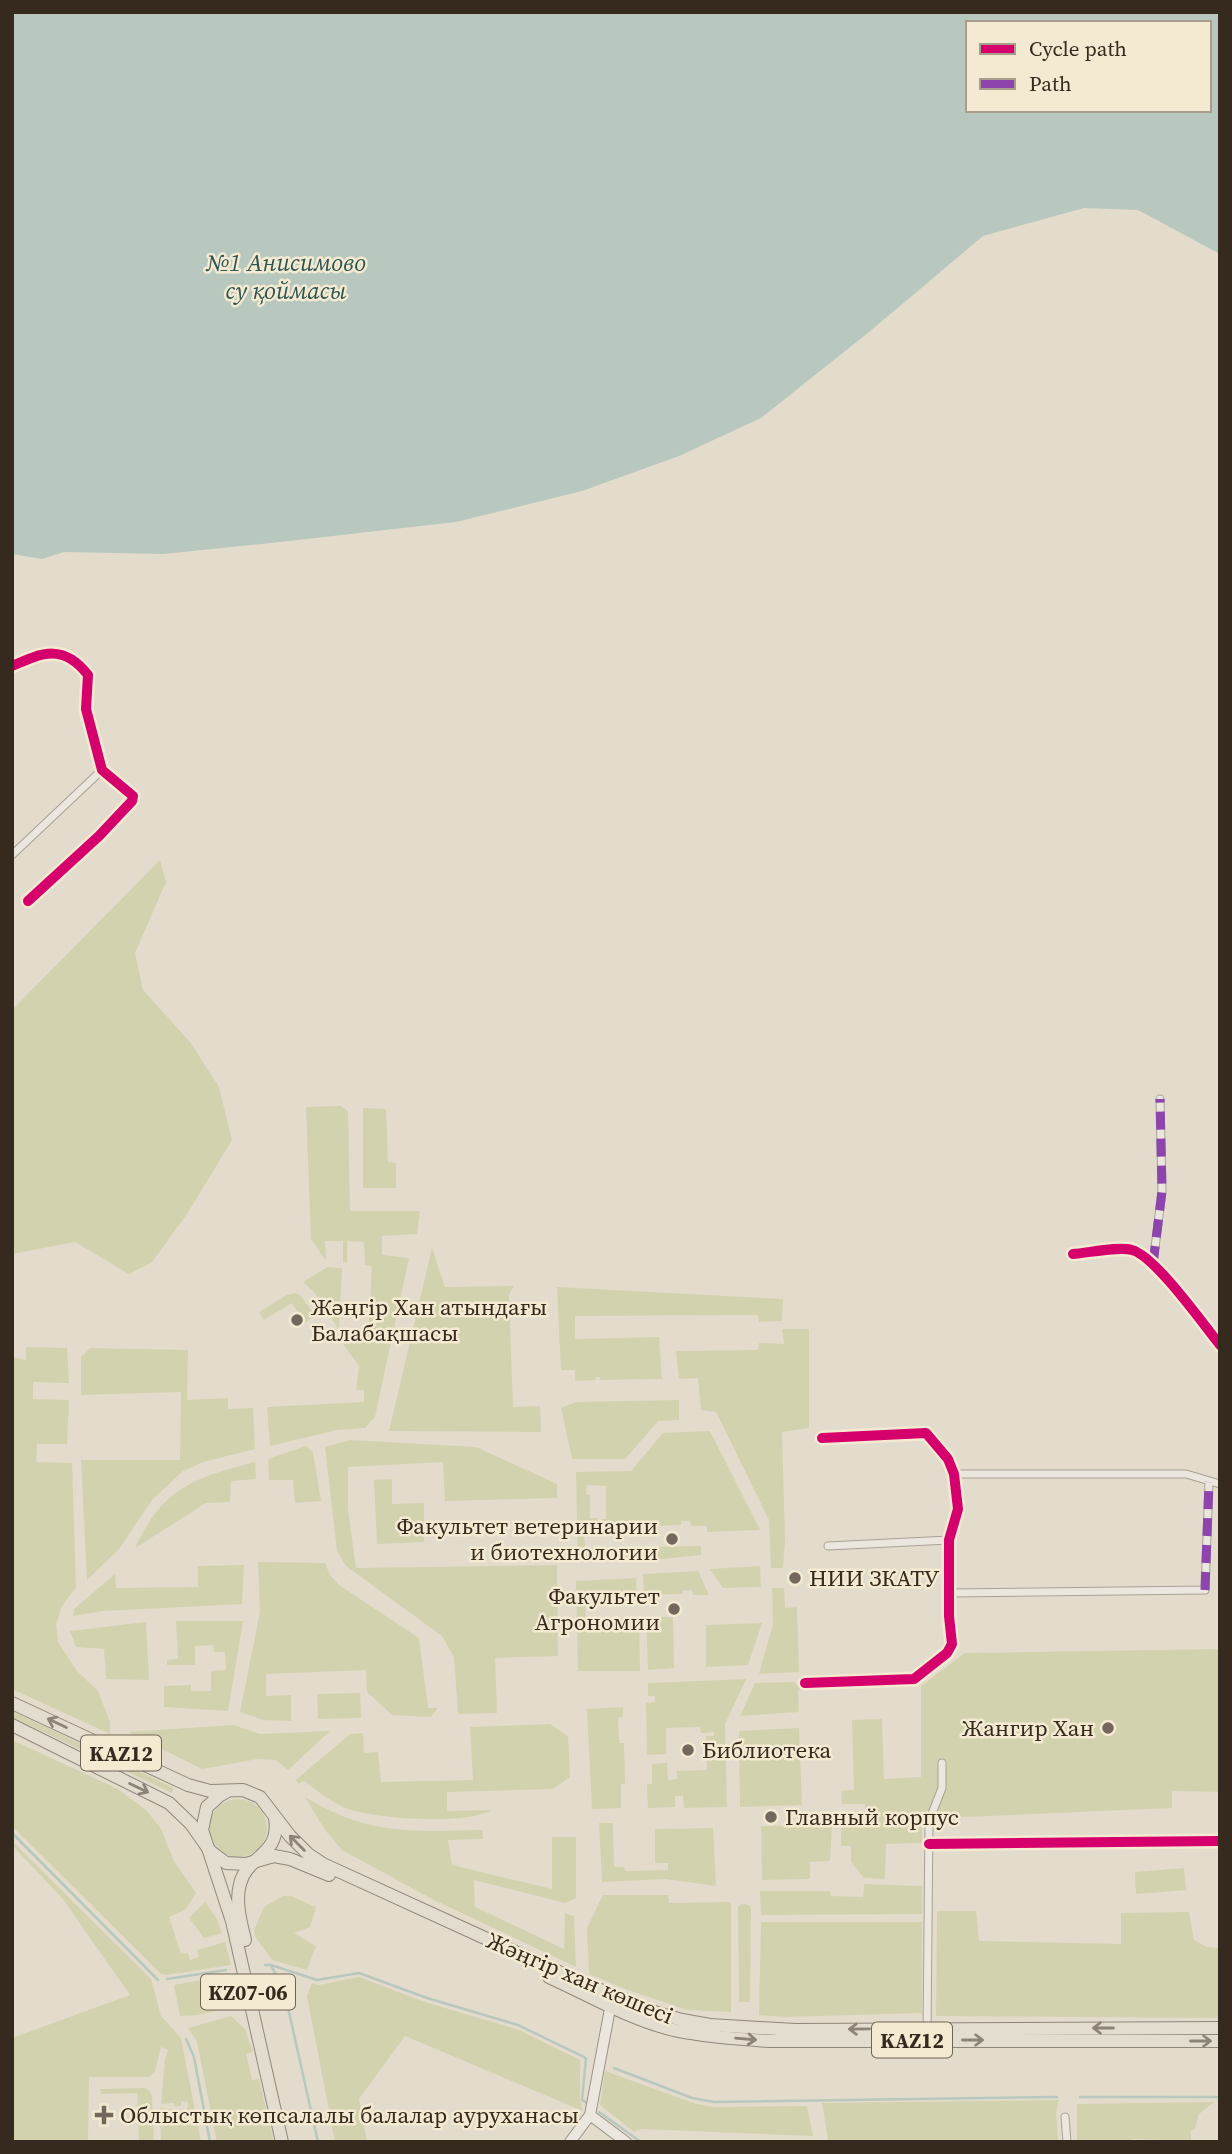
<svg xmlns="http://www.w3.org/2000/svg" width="1232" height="2154" font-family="'Source Serif 4',serif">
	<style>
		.green { fill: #d2d2af }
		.water { fill: #b8c8be; fill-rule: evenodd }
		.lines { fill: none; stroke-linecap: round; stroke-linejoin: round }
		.stream { stroke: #b8c8be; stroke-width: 2.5 }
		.minor-casing { stroke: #a8a195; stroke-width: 9 }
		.secondary-casing { stroke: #989186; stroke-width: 12 }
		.primary-casing { stroke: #8e877c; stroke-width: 14 }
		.minor { stroke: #ebe7de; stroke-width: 7 }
		.secondary { stroke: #ebe7de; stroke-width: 10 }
		.primary { stroke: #e3ddcf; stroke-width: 12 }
		.quiet { stroke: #8e44ad; stroke-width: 9; stroke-dasharray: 18 9; stroke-linecap: butt }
		.cycleway-casing { stroke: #f4ead2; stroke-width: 15 }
		.cycleway { stroke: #d6006c; stroke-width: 10 }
		.oneway { stroke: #8c8476 }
		.poi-dot { fill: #73685b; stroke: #f4ead2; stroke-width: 2.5 }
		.labels { text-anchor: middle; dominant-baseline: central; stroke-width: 5; stroke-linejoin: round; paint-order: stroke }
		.shield { fill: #f4ead2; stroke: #6f6454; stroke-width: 2 }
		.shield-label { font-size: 21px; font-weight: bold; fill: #362a1e }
		.poi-label { font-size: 23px; fill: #362a1e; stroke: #f4ead2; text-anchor: start }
		.street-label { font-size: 23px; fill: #362a1e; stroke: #f4ead2 }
		.water-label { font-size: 24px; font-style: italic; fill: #2e5653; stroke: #f4ead2 }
	</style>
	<rect width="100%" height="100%" fill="#e3dccc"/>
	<g class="green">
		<polygon points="160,860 166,882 135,953 143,990 190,1042 219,1087 232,1140 187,1214 152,1262 129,1274 75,1242 12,1254 12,1010"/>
		<polygon points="341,1106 348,1111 350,1211 420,1211 417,1234 382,1236 382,1255 409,1258 375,1417 365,1428 337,1430 270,1446 267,1407 364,1402 364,1390 356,1390 359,1366 343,1344 343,1336 368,1338 372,1266 365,1265 364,1242 347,1241 347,1262 343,1263 343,1241 325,1241 326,1261 311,1239 306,1107"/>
		<polygon points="363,1108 386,1109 388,1162 396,1163 396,1188 363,1188"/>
		<polygon points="432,1248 445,1287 514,1286 509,1295 513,1407 540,1406 541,1432 389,1431"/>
		<polygon points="327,1267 342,1268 339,1330 315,1293 303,1282"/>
		<polygon points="557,1287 783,1299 782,1321 759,1322 758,1315 575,1316 575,1339 659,1337 662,1379 600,1380 600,1377 596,1377 595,1380 575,1381 575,1370 561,1370"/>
		<polygon points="295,1293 300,1295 315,1316 304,1323 292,1303 264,1320 259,1312 287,1295"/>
		<polygon points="782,1329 809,1329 809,1428 782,1432 785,1540 783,1568 771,1568 769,1520 716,1412 701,1410 698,1378 679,1379 676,1351 758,1350 759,1343 784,1344"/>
		<polygon points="26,1347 67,1348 69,1383 33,1382 33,1399 69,1400 67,1444 37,1444 36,1462 72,1463 76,1587 62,1606 56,1624 58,1642 77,1671 98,1691 110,1722 110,1734 12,1689 12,1357 26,1360"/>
		<polygon points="90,1348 188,1350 187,1400 228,1398 228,1409 253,1408 255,1449 203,1462 183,1471 152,1500 119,1549 87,1580 81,1460 180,1460 181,1392 81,1395 81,1357"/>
		<polygon points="679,1400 679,1420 658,1421 625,1459 572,1459 561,1408 576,1402"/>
		<polygon points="710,1431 760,1530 707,1532 707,1526 691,1526 690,1521 681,1521 681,1525 602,1528 602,1519 606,1519 606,1486 587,1485 586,1494 590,1495 590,1518 598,1518 598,1528 584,1529 585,1548 600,1548 601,1552 608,1552 609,1548 634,1547 635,1559 578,1562 576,1472 631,1471 663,1433"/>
		<polygon points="350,1440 476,1447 557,1484 557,1498 445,1501 443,1462 348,1467 348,1510 356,1568 557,1565 558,1656 495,1658 497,1713 458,1714 454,1657 442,1636 346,1566 337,1551 325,1447"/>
		<polygon points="306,1446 313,1452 321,1501 295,1503 293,1480 269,1480 268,1459"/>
		<path d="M255,1462L256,1479L231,1481L230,1502L206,1503L135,1548C163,1487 194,1478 255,1462Z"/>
		<polygon points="392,1479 392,1504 424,1503 424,1542 377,1544 374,1480"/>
		<polygon points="701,1546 701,1555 642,1561 642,1547"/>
		<polygon points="258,1562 325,1563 330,1575 339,1585 419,1638 428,1708 438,1708 431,1717 392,1715 367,1692 366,1670 266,1674 266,1696 291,1695 291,1721 263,1720 240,1712 260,1612"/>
		<polygon points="244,1565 242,1604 104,1611 73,1616 74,1609 115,1574 116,1588 198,1587 198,1566"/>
		<polygon points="760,1566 761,1587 723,1588 710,1569"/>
		<polygon points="698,1571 709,1595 693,1595 692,1590 682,1591 682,1594 644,1595 643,1574"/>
		<polygon points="636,1578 637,1596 585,1598 586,1618 601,1618 602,1622 610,1622 611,1618 639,1617 640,1671 578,1671 576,1581"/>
		<polygon points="772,1588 784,1588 785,1608 797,1607 799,1672 759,1674 773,1624"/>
		<polygon points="646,1617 673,1617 674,1668 648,1670"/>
		<polygon points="176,1621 243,1621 228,1711 164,1707 164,1686 191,1685 191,1691 211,1691 211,1671 226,1670 225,1652 214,1652 213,1645 195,1646 195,1665 167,1665 167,1660 178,1659"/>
		<polygon points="146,1622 149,1680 106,1679 104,1649 76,1647 70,1631"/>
		<polygon points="762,1623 748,1665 706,1667 706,1625"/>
		<polygon points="1220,1649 1220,1792 1172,1791 1172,1808 922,1819 922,1843 886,1844 885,1879 864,1878 851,1862 851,1846 841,1846 841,1825 866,1824 865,1804 842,1804 841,1791 854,1790 852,1720 882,1719 884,1779 921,1777 921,1686 965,1653"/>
		<polygon points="746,1679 725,1724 727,1807 684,1808 683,1796 675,1796 675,1807 648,1808 647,1784 652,1784 652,1764 667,1763 668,1780 677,1779 677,1771 707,1770 706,1736 714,1736 714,1732 701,1733 700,1727 666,1728 666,1754 647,1755 646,1703 655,1702 655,1696 648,1696 648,1683"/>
		<polygon points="794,1682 800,1688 798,1691 799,1712 740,1716 755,1683"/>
		<polygon points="360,1693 361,1718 318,1719 317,1694"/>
		<polygon points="623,1707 623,1717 618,1718 619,1743 624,1743 625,1784 621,1784 621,1808 592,1809 587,1709"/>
		<polygon points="12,1711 174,1788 172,1793 12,1717"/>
		<path d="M550,1724L568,1736L570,1777L553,1789L447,1792V1811L492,1810C465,1825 381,1819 351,1810C333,1804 319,1792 304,1781L298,1784L296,1780L350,1734L363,1733L364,1753L378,1752L381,1782L473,1780L470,1727Z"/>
		<polygon points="233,1725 260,1734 330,1731 288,1770 276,1760 257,1759 202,1769 128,1732"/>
		<polygon points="799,1728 802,1805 740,1807 739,1731"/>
		<polygon points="12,1740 118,1789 146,1810 161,1829 174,1861 196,1893 185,1910 169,1917 181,1954 188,1953 190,1960 199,1957 197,1950 225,1942 231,1965 166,1975 161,1974 12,1826"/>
		<path d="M305,1797C370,1836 409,1831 482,1830L483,1839L448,1840L452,1865L552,1889V1837H576V1898L565,1903L474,1880L475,1907L564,1949L565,1913L574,1916L576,1967L432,1899L342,1850L325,1830Z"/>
		<circle cx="238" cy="1828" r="29"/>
		<polygon points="599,1823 613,1823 614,1867 624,1867 625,1871 668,1870 668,1863 655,1863 655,1829 713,1828 716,1886 666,1879 602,1882"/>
		<polygon points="832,1825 830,1861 810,1862 810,1879 762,1880 761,1826"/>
		<polygon points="12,1841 151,1979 161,2016 181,2038 201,2142 161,2142 160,2108 181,2110 180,2115 187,2115 188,2102 181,2101 181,2106 174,2106 174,2103 161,2104 165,2059 168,2050 161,2047 155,2071 149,2077 89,2077 88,2142 12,2142 12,2038 130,1995 62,1898 12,1845"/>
		<polygon points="1184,1868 1186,1890 1136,1894 1135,1872"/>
		<polygon points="864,1884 922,1886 922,1914 761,1915 760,1891 830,1891 831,1896 863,1897"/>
		<polygon points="603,1895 668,1895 669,1903 731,1902 731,2012 687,2010 625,1989 589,1974 587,1928"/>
		<polygon points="283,1896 291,1896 316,1907 310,1927 294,1933 316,1946 307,1970 272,1960 256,1938 254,1930 264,1907"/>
		<polygon points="205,1902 217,1919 222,1933 204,1938 189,1918"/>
		<polygon points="741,1904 749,1905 751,1908 750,2002 739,2002 738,1907"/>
		<polygon points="937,1911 976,1911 979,1941 1121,1944 1121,1913 1189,1912 1194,1940 1207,1947 1220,1948 1220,2018 936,2016"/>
		<polygon points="761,1922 922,1922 922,2013 785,2017 759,2015"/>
		<polygon points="228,1975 226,1995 229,2008 197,2015 180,2016 174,1985"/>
		<polygon points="359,1977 422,2001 519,2030 580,2060 580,2099 583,2111 405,2036 359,2099 367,2142 335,2142 307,1996 312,1983 319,1985"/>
		<polygon points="231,2016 245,2029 253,2052 246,2054 252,2080 259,2079 274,2142 217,2142 197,2042 188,2028"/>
		<polygon points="605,2071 696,2104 715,2107 807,2106 813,2136 640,2129 634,2132 600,2105"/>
		<polygon points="145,2088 150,2091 152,2097 154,2142 139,2142 137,2093 101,2094 100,2089"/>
		<polygon points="1059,2100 1056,2112 1058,2140 831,2142 828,2140 822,2103"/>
		<polygon points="1214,2102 1199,2114 1195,2129 1191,2130 1191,2141 1132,2139 1132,2142 1077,2142 1077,2104"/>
	</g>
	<path class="water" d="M12,12H1220V254L1138,210L1084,208L983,236L869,332L761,418L679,456L582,491L456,522L271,543L163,554L64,552L42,559L12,554ZM968,23H1209V110H968Z"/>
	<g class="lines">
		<g class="stream">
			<polyline points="12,1833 158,1980"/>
			<polyline points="265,1965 271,1965 285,1994 318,2142"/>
			<polyline points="271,1965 317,1980 359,1973 427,1998 518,2025 586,2058 582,2100 587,2103"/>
			<polyline points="167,1979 226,1970"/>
			<polyline points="186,2039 194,2057 210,2142"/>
			<polyline points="614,2068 692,2098 714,2102 1057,2097"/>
			<polyline points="1080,2097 1220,2097"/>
			<polyline points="599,2112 641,2142"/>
		</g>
		<defs>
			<g id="minor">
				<path d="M12,666C43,652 64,644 88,675L86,709L102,770L133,796L132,801L99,836L28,901"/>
				<polyline points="12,855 102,770"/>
				<path d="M1073,1254C1088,1253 1119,1246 1132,1250C1155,1256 1203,1324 1220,1345"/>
				<polyline points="1153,1264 1162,1191 1160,1099"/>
				<polyline points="954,1474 1186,1474 1220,1484"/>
				<polyline points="828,1546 949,1540"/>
				<polyline points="950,1593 1205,1590 1209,1482"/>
				<polyline points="805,1683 914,1679 947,1653 952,1644 949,1616 949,1540 958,1509 954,1474 948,1459 926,1433 822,1438"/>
				<polyline points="929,1844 1220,1841"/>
				<polyline points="927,2033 929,1821 942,1788 942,1763"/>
				<polyline points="1065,2117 1067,2142"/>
			</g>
			<g id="secondary">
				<polyline points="590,2115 626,2142"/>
				<polyline points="570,2142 590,2115 612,1998"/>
			</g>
			<g id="primary">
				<polyline points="12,1703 188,1785 210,1791 243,1790 260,1797 290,1836 308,1854 323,1864 581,1982 654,2012 682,2020 710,2025 795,2030 1220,2028"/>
				<polyline points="12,1725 169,1803 191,1824 210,1851 226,1863 246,1864 274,1856 290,1859 329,1875"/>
				<polyline points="226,1792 219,1796 207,1807 202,1830 232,1921 282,2142"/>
				<path d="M245,1940C241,1923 235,1902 240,1884C247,1855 281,1856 275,1818"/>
				<path d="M549,1977C591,1996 633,2021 678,2031C708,2037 738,2039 769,2041H1220"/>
			</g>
		</defs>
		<use href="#minor" class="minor-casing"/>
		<use href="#secondary" class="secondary-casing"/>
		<use href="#primary" class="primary-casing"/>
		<use href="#minor" class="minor"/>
		<use href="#secondary" class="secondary"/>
		<use href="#primary" class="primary"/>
		<g class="quiet">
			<polyline points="1153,1264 1162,1191 1160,1099"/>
			<polyline points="1205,1590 1209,1482"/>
		</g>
		<defs>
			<g id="cycleway">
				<path d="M12,666C43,652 64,644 88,675L86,709L102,770L133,796L132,801L99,836L28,901"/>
				<path d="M1073,1254C1088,1253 1119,1246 1132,1250C1155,1256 1203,1324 1220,1345"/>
				<polyline points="805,1683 914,1679 947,1653 952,1644 949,1616 949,1540 958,1509 954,1474 948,1459 926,1433 822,1438"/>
				<polyline points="929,1844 1220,1841"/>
			</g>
		</defs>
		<use href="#cycleway" class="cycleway-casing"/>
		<use href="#cycleway" class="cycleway"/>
	</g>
	<defs><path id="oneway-shaft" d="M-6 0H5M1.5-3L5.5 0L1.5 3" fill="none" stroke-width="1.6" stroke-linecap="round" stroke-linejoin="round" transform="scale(1.75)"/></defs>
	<g class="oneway">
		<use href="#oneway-shaft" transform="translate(57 1723) rotate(-155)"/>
		<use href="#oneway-shaft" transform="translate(139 1788) rotate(26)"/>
		<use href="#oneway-shaft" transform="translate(297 1843) rotate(-135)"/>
		<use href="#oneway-shaft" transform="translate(1103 2028) rotate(-180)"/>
		<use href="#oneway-shaft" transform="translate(859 2029) rotate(179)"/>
		<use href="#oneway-shaft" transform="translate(746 2039) rotate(5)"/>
		<use href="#oneway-shaft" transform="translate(973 2040)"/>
		<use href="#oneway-shaft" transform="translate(1201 2041)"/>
	</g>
	<g class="poi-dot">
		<circle cx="297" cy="1320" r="7"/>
		<circle cx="672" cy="1539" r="7"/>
		<circle cx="795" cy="1578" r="7"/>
		<circle cx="674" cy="1609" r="7"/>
		<circle cx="1108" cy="1728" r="7"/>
		<circle cx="688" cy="1750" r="7"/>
		<circle cx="771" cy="1817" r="7"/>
		<path d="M100.5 2104.5h7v7h7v7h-7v7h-7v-7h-7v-7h7z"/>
	</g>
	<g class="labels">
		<g class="shield">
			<rect x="81" y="1735.5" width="80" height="35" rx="5"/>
			<rect x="201" y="1974.5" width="94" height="35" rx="5"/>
			<rect x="872" y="2022.5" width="80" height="35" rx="5"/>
		</g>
		<g class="shield-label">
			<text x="121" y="1753">KAZ12</text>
			<text x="248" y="1992">KZ07-06</text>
			<text x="912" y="2040">KAZ12</text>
		</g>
		<g class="poi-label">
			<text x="311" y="1307">Жәңгір Хан атындағы<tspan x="311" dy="26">Балабақшасы</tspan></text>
			<text x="658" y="1526" text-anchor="end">Факультет ветеринарии<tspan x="658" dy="26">и биотехнологии</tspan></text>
			<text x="809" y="1578">НИИ ЗКАТУ</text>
			<text x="660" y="1596" text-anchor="end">Факультет<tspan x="660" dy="26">Агрономии</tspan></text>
			<text x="1094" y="1728" text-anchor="end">Жангир Хан</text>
			<text x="702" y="1750">Библиотека</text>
			<text x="785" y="1817">Главный корпус</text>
			<text x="120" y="2115">Облыстық көпсалалы балалар ауруханасы</text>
		</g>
		<g class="street-label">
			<text transform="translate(580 1978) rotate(23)">Жәңгір хан көшесі</text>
		</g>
		<g class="water-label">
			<text x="286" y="262">№1 Анисимово<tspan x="286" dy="28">су қоймасы</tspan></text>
		</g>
	</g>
	<rect width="1232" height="2154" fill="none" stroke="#362a1e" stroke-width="28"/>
	<rect x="966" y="21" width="245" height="91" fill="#f4ead2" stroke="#a89d8a" stroke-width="2"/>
	<rect x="980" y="44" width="35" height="10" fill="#d6006c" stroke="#a89d8a" stroke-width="2"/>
	<text x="1029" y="56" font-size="21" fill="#362a1e">Cycle path</text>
	<rect x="980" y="79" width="35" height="10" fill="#8e44ad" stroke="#a89d8a" stroke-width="2"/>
	<text x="1029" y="91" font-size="21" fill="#362a1e">Path</text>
</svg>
